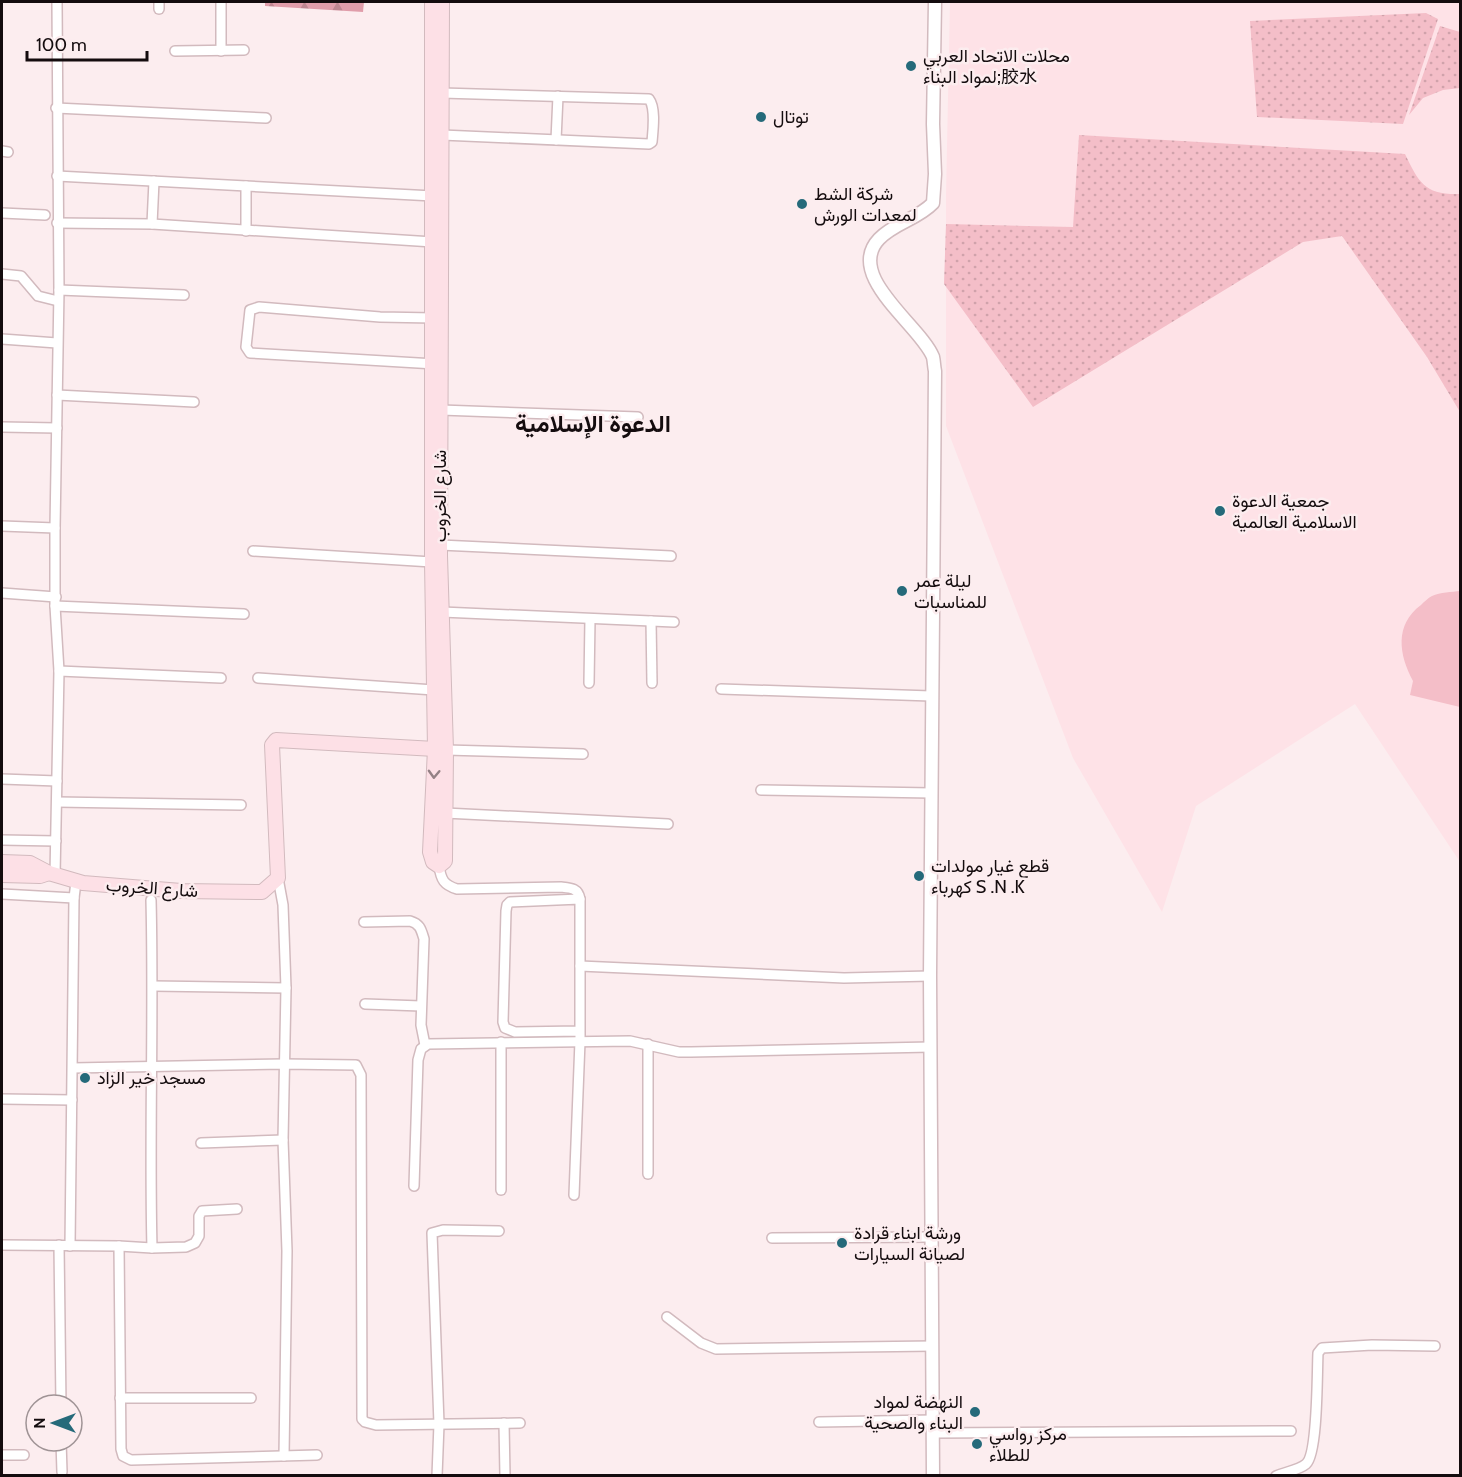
<svg xmlns="http://www.w3.org/2000/svg" width="1462" height="1477" font-family="Cabin,Vazirmatn,'Noto Sans SC',sans-serif">
	<style>
		.built { fill: #fee2e7 }
		.grass { fill: url(#grass-dots) }
		.forest { fill: url(#forest-firs) }
		.pitch { fill: #f4bec8 }
		.lines { fill: none; stroke-linecap: round; stroke-linejoin: round }
		.minor-casing { stroke: #d2babe; stroke-width: 12 }
		.tertiary-casing { stroke: #d2babe; stroke-width: 15 }
		.secondary-casing { stroke: #d2babe; stroke-width: 16 }
		.minor { stroke: #fff; stroke-width: 9 }
		.tertiary { stroke: #fff; stroke-width: 12 }
		.secondary { stroke: #fde0e6; stroke-width: 14 }
		.oneway { stroke: #948185 }
		.poi-dot { fill: #256a7a; stroke: #fcedef; stroke-width: 2 }
		.labels { text-anchor: middle; dominant-baseline: central; stroke-width: 5; stroke-linejoin: round; paint-order: stroke }
		.poi-label { font-size: 18px; fill: #140c0e; stroke: #fcedef; text-anchor: start }
		.street-label { font-size: 18px; fill: #140c0e; stroke: #fcedef }
		.district-label { font-size: 24px; font-weight: bold; fill: #140c0e; stroke: #fcedef }
	</style>
	<defs>
		<pattern id="grass-dots" width="8" height="8" patternUnits="userSpaceOnUse" patternTransform="scale(1.5)"><rect width="8" height="8" fill="#f4bec8"/><path d="M2 2h.1M6 6h.1" fill="none" stroke="#d0a2ab" stroke-width="1.8" stroke-linecap="round"/></pattern>
		<pattern id="forest-firs" width="22" height="20" patternUnits="userSpaceOnUse" patternTransform="scale(1.5)"><rect width="22" height="20" fill="#e09daa"/><path d="M5 1l3.5 6h-7zM16 11l3.5 6h-7z" fill="#bf8691"/></pattern>
	</defs>
	<rect width="100%" height="100%" fill="#fcedef"/>
	<polygon class="built" points="950,2 1460,2 1460,862 1355,704 1196,806 1162,912 1073,758 946,426 946,195"/>
	<g class="grass">
		<polygon points="1426,13 1438,19 1403,124 1257,117 1250,21"/>
		<polygon points="1440,26 1460,32 1460,88 1443,90 1423,98 1409,115"/>
		<path d="M1079,135L1405,154C1419,183 1425,195 1460,194V412L1427,357L1342,236L1303,242L1033,407L944,284L946,224L1073,227Z"/>
	</g>
	<polygon class="forest" points="265,2 364,2 363,12 265,6"/>
	<path class="pitch" d="M1460,591V707L1410,695L1413,681C1399,655 1394,625 1421,605C1424,602 1428,598 1432,596C1440,592 1452,592 1460,591Z"/>
	<g class="lines">
		<defs>
			<g id="minor">
				<polyline points="159,2 159,9"/>
				<polyline points="221,2 221,51"/>
				<polyline points="175,51 244,50"/>
				<polyline points="56,108 266,118"/>
				<path d="M442,135L649,144L652,142C653,130 656,108 649,99L442,93"/>
				<polyline points="556,140 558,96"/>
				<polyline points="2,151 8,152"/>
				<polyline points="57,176 433,196"/>
				<polyline points="2,213 45,215"/>
				<polyline points="57,223 152,224 433,242"/>
				<polyline points="152,224 154,181"/>
				<polyline points="246,231 246,186"/>
				<polyline points="2,274 21,276 38,296 58,301"/>
				<polyline points="59,290 184,295"/>
				<polyline points="433,318 380,317 259,307 250,310 246,347 250,353 435,364"/>
				<polyline points="2,339 57,343"/>
				<polyline points="57,395 194,402"/>
				<polyline points="441,410 638,417"/>
				<polyline points="2,427 57,428"/>
				<polyline points="2,526 55,528"/>
				<polyline points="440,545 671,556"/>
				<polyline points="253,551 432,562"/>
				<polyline points="2,593 56,597"/>
				<polyline points="55,606 244,614"/>
				<polyline points="442,612 674,622"/>
				<polyline points="651,621 652,683"/>
				<polyline points="59,671 221,678"/>
				<polyline points="258,678 434,690"/>
				<polyline points="589,683 590,619"/>
				<polyline points="721,689 931,696"/>
				<polyline points="446,750 583,754"/>
				<polyline points="2,779 57,781"/>
				<polyline points="761,790 931,793"/>
				<polyline points="57,802 241,805"/>
				<polyline points="445,813 668,824"/>
				<polyline points="2,840 56,841"/>
				<path d="M439,866C441,880 444,885 457,889L561,887C571,888 578,888 580,899"/>
				<polyline points="55,875 59,671 55,606 55,528 59,290 57,2"/>
				<polyline points="278,878 283,905 286,988 283,1140 287,1251 284,1456"/>
				<polyline points="2,894 74,898"/>
				<path d="M151,900C154,1016 149,1132 152,1248"/>
				<path d="M364,922L410,921C420,924 421,929 424,939L421,1025L425,1045"/>
				<polyline points="580,966 844,978 930,976"/>
				<polyline points="153,986 286,988"/>
				<polyline points="365,1004 421,1006"/>
				<polyline points="501,1042 501,1190"/>
				<polyline points="648,1044 648,1174"/>
				<polyline points="73,1068 284,1064 356,1065 361,1075 362,1419 365,1422 376,1425 520,1423"/>
				<polyline points="2,1099 72,1100"/>
				<polyline points="201,1143 283,1140"/>
				<polyline points="414,1186 418,1060 421,1049 428,1044 630,1041 679,1052 691,1052 931,1047"/>
				<polyline points="574,1195 580,1041 580,899 510,902 507,905 506,911 503,1022 505,1028 515,1032 580,1031"/>
				<polyline points="772,1238 933,1237"/>
				<polyline points="2,1245 119,1246 152,1248 186,1247 195,1243 199,1236 199,1216 202,1211 237,1209"/>
				<polyline points="59,1245 61,1405"/>
				<polyline points="70,1246 74,898 76,882"/>
				<polyline points="119,1246 121,1449 123,1456 131,1460 317,1455"/>
				<polyline points="667,1317 701,1343 716,1349 933,1346"/>
				<polyline points="120,1398 251,1398"/>
				<polyline points="819,1422 933,1420"/>
				<polyline points="504,1423 505,1476"/>
				<polyline points="933,1433 1291,1431"/>
				<polyline points="61,1441 62,1472"/>
				<polyline points="2,1455 24,1455"/>
				<polyline points="437,1476 439,1424 432,1233 443,1230 499,1231"/>
				<path d="M1276,1476C1285,1472 1299,1470 1306,1464C1318,1454 1317,1372 1318,1353L1322,1348L1372,1345L1435,1346"/>
			</g>
			<path id="tertiary" d="M933,1476L930,976L935,371C934,367 934,361 933,357C921,326 844,276 879,239C894,223 918,219 933,203L935,174L933,124L935,2"/>
			<g id="secondary">
				<polyline points="432,2 432,562 435,749 430,852 433,862 439,866 445,861 446,750 440,556 442,2"/>
				<polyline points="2,862 30,863 49,873 83,883 181,891 262,892 278,878 272,745 276,740 435,749"/>
				<polyline points="2,875 40,876 49,873"/>
			</g>
		</defs>
		<use href="#minor" class="minor-casing"/>
		<use href="#tertiary" class="tertiary-casing"/>
		<use href="#secondary" class="secondary-casing"/>
		<use href="#minor" class="minor"/>
		<use href="#tertiary" class="tertiary"/>
		<use href="#secondary" class="secondary"/>
	</g>
	<defs><path id="oneway-chevron" d="M-2-3.5L2.5 0L-2 3.5" fill="none" stroke-width="1.6" stroke-linecap="round" stroke-linejoin="round" transform="scale(1.5)"/></defs>
	<use class="oneway" href="#oneway-chevron" transform="translate(434 774) rotate(92)"/>
	<g class="poi-dot">
		<circle cx="911" cy="66" r="6"/>
		<circle cx="761" cy="117" r="6"/>
		<circle cx="802" cy="204" r="6"/>
		<circle cx="1220" cy="511" r="6"/>
		<circle cx="902" cy="591" r="6"/>
		<circle cx="919" cy="876" r="6"/>
		<circle cx="85" cy="1078" r="6"/>
		<circle cx="842" cy="1243" r="6"/>
		<circle cx="975" cy="1412" r="6"/>
		<circle cx="977" cy="1444" r="6"/>
	</g>
	<g class="labels">
		<g class="poi-label">
			<text x="923" y="56">محلات الاتحاد العربي<tspan x="923" dy="21">لمواد البناء;胶水</tspan></text>
			<text x="773" y="117">توتال</text>
			<text x="814" y="194">شركة الشط<tspan x="814" dy="21">لمعدات الورش</tspan></text>
			<text x="1232" y="501">جمعية الدعوة<tspan x="1232" dy="21">الاسلامية العالمية</tspan></text>
			<text x="914" y="581">ليلة عمر<tspan x="914" dy="21">للمناسبات</tspan></text>
			<text x="931" y="866">قطع غيار مولدات<tspan x="931" dy="21">كهرباء S .N .K</tspan></text>
			<text x="97" y="1078">مسجد خير الزاد</text>
			<text x="854" y="1233">ورشة ابناء قرادة<tspan x="854" dy="21">لصيانة السيارات</tspan></text>
			<text x="963" y="1402" text-anchor="end">النهضة لمواد<tspan x="963" dy="21">البناء والصحية</tspan></text>
			<text x="989" y="1434">مركز رواسي<tspan x="989" dy="21">للطلاء</tspan></text>
		</g>
		<g class="street-label">
			<text transform="translate(440 496) rotate(-90)">شارع الخروب</text>
			<text transform="translate(152 888) rotate(4)">شارع الخروب</text>
		</g>
		<g class="district-label">
			<text x="593" y="423">الدعوة الإسلامية</text>
		</g>
	</g>
	<rect width="1462" height="1477" fill="none" stroke="#140c0e" stroke-width="6"/>
	<g transform="translate(54 1423) rotate(270)"><circle r="28" fill="#fcedef" stroke="#9f9395" stroke-width="1.5"/>
	<path d="M0-4.5L10 22L0 15L-10 22Z" fill="#256a7a"/>
	<text y="-9" font-size="16" font-weight="bold" text-anchor="middle" fill="#140c0e">N</text>
	</g>
	<path d="M27 51v9h120v-9" fill="none" stroke="#140c0e" stroke-width="3"/>
	<text x="36" y="51" font-size="18" fill="#140c0e" stroke="#fcedef" stroke-width="4.5" paint-order="stroke">100 m</text>
</svg>
